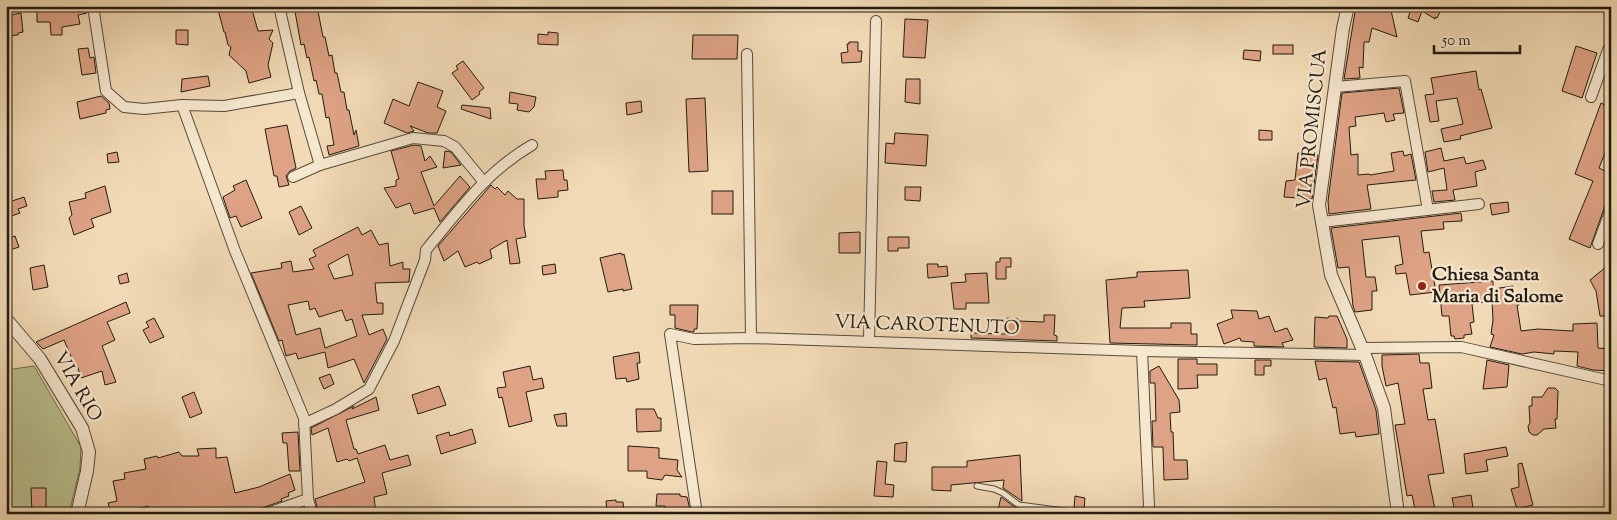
<svg xmlns="http://www.w3.org/2000/svg" width="1617" height="520" font-family="'Sorts Mill Goudy',serif">
	<style>
		.garden { fill: #b9c08e; stroke: #6e6e50 }
		.building { fill: #dea385; stroke: #231b11; fill-rule: evenodd }
		.lines { fill: none; stroke-linecap: round; stroke-linejoin: round }
		.service-casing { stroke: #564b3a; stroke-width: 7 }
		.minor-casing { stroke: #564b3a; stroke-width: 12 }
		.tertiary-casing { stroke: #564b3a; stroke-width: 14 }
		.service { stroke: #f6e7cf; stroke-width: 5 }
		.minor { stroke: #f6e7cf; stroke-width: 10 }
		.tertiary { stroke: #f6e7cf; stroke-width: 12 }
		.poi-dot { fill: #8f2418; stroke: #f6e7cf; stroke-width: 2 }
		.labels { text-anchor: middle; dominant-baseline: central; stroke-width: 4.5; stroke-linejoin: round; paint-order: stroke }
		.street-label { font-size: 19px; fill: #231b11; stroke: #f6e7cf }
		.poi-label { font-size: 19px; font-weight: bold; fill: #231b11; stroke: #f6e7cf; text-anchor: start }
	</style>
	<rect width="100%" height="100%" fill="#f1dab5"/>
	<filter id="stains"><feTurbulence type="fractalNoise" baseFrequency=".004" numOctaves="4"/><feColorMatrix values="0 0 0 0 .2 0 0 0 0 .09 0 0 0 0 .02 0 0 0 .5 -.17"/></filter>
	<radialGradient id="worn" r=".72"><stop offset=".6" stop-color="#630" stop-opacity="0"/><stop offset="1" stop-color="#630" stop-opacity=".3"/></radialGradient>
	<polygon class="garden" points="34,366 81,447 80,468 69,514 6,514 6,370"/>
	<g class="building">
		<polygon points="37,6 86,6 87,13 78,15 80,24 62,27 62,35 51,35 50,22 37,22"/>
		<polygon points="217,6 251,6 258,31 273,30 269,39 273,43 268,65 271,77 249,83 246,71 229,55 231,47 228,45 225,32 224,32"/>
		<polygon points="294,6 317,6 323,37 325,37 329,56 332,55 335,73 337,73 341,92 344,92 347,110 349,110 354,135 356,130 359,146 329,155 327,146 334,145 329,117 326,118 322,94 319,94 316,80 314,81 309,57 307,58 304,44 301,45"/>
		<polygon points="1356,6 1390,6 1397,37 1372,28 1369,42 1364,42 1363,68 1359,67 1360,78 1344,79"/>
		<polygon points="1412,6 1443,6 1437,18 1435,17 1435,19 1422,11 1418,22 1408,18"/>
		<polygon points="21,13 23,32 18,33 18,35 6,36 6,16"/>
		<polygon points="905,19 928,20 925,58 903,57"/>
		<polygon points="176,30 188,30 188,45 176,44"/>
		<polygon points="548,32 558,33 558,45 538,44 538,34 548,35"/>
		<polygon points="693,35 738,35 737,59 692,59"/>
		<polygon points="849,42 858,42 858,51 862,51 861,62 842,63 841,53 848,52 847,44 849,44"/>
		<rect x="1273" y="45" width="20" height="9"/>
		<polygon points="1576,46 1597,53 1582,98 1562,91"/>
		<polygon points="88,48 90,58 94,57 96,73 82,75 78,49"/>
		<polygon points="1244,50 1261,51 1260,61 1243,59"/>
		<polygon points="463,61 484,88 479,92 480,94 472,100 452,73 458,69 456,66"/>
		<polygon points="1476,71 1479,90 1481,89 1492,128 1460,136 1461,139 1444,142 1441,129 1463,124 1457,98 1436,101 1439,121 1430,122 1425,95 1434,94 1431,78"/>
		<polygon points="208,76 210,86 181,92 182,79"/>
		<polygon points="906,79 920,79 920,104 905,102"/>
		<polygon points="418,82 443,91 437,107 446,111 437,133 428,133 410,126 414,131 407,133 384,123 393,99 409,106"/>
		<polygon points="1399,88 1404,113 1393,114 1395,120 1386,122 1384,113 1355,117 1356,126 1349,127 1351,155 1358,154 1358,175 1369,174 1370,175 1394,171 1391,153 1403,151 1404,156 1411,154 1416,180 1367,185 1371,209 1329,214 1328,201 1342,93"/>
		<polygon points="510,92 536,97 534,107 529,112 517,110 518,104 509,103"/>
		<polygon points="101,96 109,103 110,109 106,110 106,113 80,119 77,102"/>
		<polygon points="705,98 708,171 689,172 686,99"/>
		<polygon points="641,101 642,112 627,115 626,103"/>
		<polygon points="1601,103 1611,108 1611,138 1599,168 1611,174 1611,189 1590,248 1569,239 1593,181 1575,174"/>
		<polygon points="462,105 490,108 491,119 461,109"/>
		<polygon points="287,125 296,168 290,171 286,176 289,185 279,187 277,176 274,176 265,129"/>
		<polygon points="1259,130 1272,131 1272,140 1259,140"/>
		<polygon points="895,133 928,135 926,166 885,163 886,143 894,144"/>
		<polygon points="414,145 421,146 425,161 430,156 437,167 421,172 434,206 460,176 470,187 440,222 434,208 414,214 410,203 396,208 384,188 396,186 396,180 399,179 391,151"/>
		<polygon points="1441,148 1444,161 1464,157 1466,164 1483,160 1486,169 1475,172 1477,186 1453,190 1455,200 1434,202 1432,191 1447,190 1444,168 1428,172 1425,152"/>
		<polygon points="445,151 451,152 461,165 443,168"/>
		<polygon points="117,152 119,162 108,163 107,154"/>
		<polygon points="1298,153 1318,155 1312,199 1284,197 1286,181 1295,180"/>
		<polygon points="563,170 564,180 567,180 568,190 558,191 558,197 538,199 536,179 546,179 545,171"/>
		<polygon points="246,180 262,218 241,227 236,216 230,218 223,197 235,190 233,186"/>
		<polygon points="491,185 495,189 497,187 505,195 508,191 517,199 524,199 524,226 526,237 516,239 520,263 510,264 507,240 490,250 492,258 479,264 477,262 465,267 458,251 444,261 438,246"/>
		<polygon points="105,186 111,212 91,219 94,227 74,235 69,218 72,215 69,202 86,198 85,193"/>
		<polygon points="905,187 921,187 920,201 905,200"/>
		<rect x="712" y="191" width="21" height="23"/>
		<polygon points="24,197 27,206 18,209 20,213 6,218 6,203"/>
		<polygon points="1508,202 1509,212 1492,215 1490,204"/>
		<polygon points="301,206 312,228 299,235 289,212"/>
		<polygon points="1461,213 1462,221 1443,222 1444,229 1421,231 1424,253 1429,252 1436,292 1410,295 1406,273 1396,274 1395,266 1403,264 1399,236 1362,240 1366,277 1375,277 1377,291 1372,291 1372,310 1355,312 1353,306 1349,267 1338,268 1331,228"/>
		<path d="M358,227L362,235L371,230L379,245L388,243L390,266L403,262V269H410L409,282L375,283L377,303H383V314L362,315L369,335L383,329L387,339L364,383L354,359L328,368L325,352L298,359L296,353L286,356L282,340L279,341L251,273L282,268L281,263L291,261L293,272L314,269L309,259L316,256L313,250ZM348,254L353,275L334,279L328,265ZM308,301L310,310L315,308L319,317L342,310L346,321L352,319L357,336L325,348L320,328L296,335L288,305Z"/>
		<polygon points="860,232 860,253 839,253 839,233"/>
		<polygon points="15,236 19,247 10,250 6,239"/>
		<polygon points="888,237 909,237 909,248 898,248 898,251 888,251"/>
		<polygon points="621,253 622,255 624,254 632,289 623,291 623,289 608,292 600,258"/>
		<polygon points="1000,258 1011,258 1011,267 1006,267 1006,279 996,279 996,262 1000,262"/>
		<polygon points="555,264 556,273 543,275 542,266"/>
		<polygon points="927,264 938,264 938,267 947,266 948,276 928,278"/>
		<polygon points="44,265 48,287 33,290 30,268"/>
		<polygon points="1606,267 1611,274 1611,316 1600,316 1596,291 1590,280"/>
		<polygon points="1188,270 1190,298 1144,301 1145,307 1122,308 1120,328 1171,328 1171,323 1191,323 1191,334 1197,334 1197,345 1110,343 1106,280 1137,277 1137,272"/>
		<polygon points="127,273 129,282 120,284 118,276"/>
		<polygon points="987,273 989,303 966,303 966,309 954,309 951,283 966,282 965,274"/>
		<polygon points="1493,281 1493,289 1513,286 1515,296 1517,296 1519,305 1517,305 1521,331 1538,329 1573,331 1573,324 1597,323 1598,348 1611,349 1611,371 1593,370 1577,366 1578,352 1554,351 1554,354 1534,352 1522,354 1490,347 1494,335 1491,334 1493,320 1492,301 1472,304 1474,322 1470,323 1472,334 1464,335 1464,338 1455,339 1454,336 1451,336 1449,316 1442,316 1439,285"/>
		<polygon points="126,302 130,313 107,322 115,340 102,346 116,382 105,385 102,371 81,378 77,365 75,366 64,340 43,349 36,342"/>
		<polygon points="670,305 698,305 697,329 694,329 694,332 692,332 675,328 675,315 670,315"/>
		<polygon points="1231,310 1257,311 1259,319 1269,316 1275,332 1287,328 1293,340 1282,343 1284,347 1254,346 1254,342 1241,341 1240,338 1224,344 1217,324 1233,318"/>
		<polygon points="1044,315 1055,315 1054,335 1057,336 1057,341 971,338 971,333 1007,334 1007,318 1018,319 1018,321 1044,322"/>
		<polygon points="1329,316 1337,316 1347,339 1347,348 1314,347 1315,317 1328,318"/>
		<polygon points="154,318 164,337 150,343 143,330 149,327 146,322"/>
		<polygon points="639,352 640,363 637,363 639,379 627,382 626,378 616,379 613,357"/>
		<polygon points="1419,354 1420,363 1429,363 1432,388 1423,389 1428,420 1435,419 1444,473 1428,475 1436,514 1416,514 1412,495 1407,496 1395,425 1405,424 1398,383 1386,386 1382,366 1382,355"/>
		<polygon points="1178,359 1197,359 1197,364 1217,364 1217,375 1197,375 1198,388 1178,389"/>
		<polygon points="1255,360 1271,360 1271,366 1264,366 1264,375 1255,375"/>
		<polygon points="1487,360 1509,365 1507,387 1483,389"/>
		<polygon points="1315,361 1359,362 1376,410 1379,434 1356,437 1355,432 1340,434 1336,407 1333,408 1326,378 1319,380"/>
		<polygon points="530,366 533,380 542,378 544,388 526,392 532,421 509,427 502,397 499,398 497,388 506,387 503,372"/>
		<polygon points="1159,366 1179,400 1180,412 1170,413 1171,432 1173,432 1174,460 1187,460 1188,479 1164,480 1163,447 1153,447 1152,421 1156,421 1155,383 1150,383 1150,371"/>
		<polygon points="330,374 334,384 324,389 319,378"/>
		<polygon points="439,386 446,405 418,414 412,395"/>
		<polygon points="1548,388 1555,388 1558,391 1557,419 1555,419 1556,428 1544,429 1537,435 1533,435 1529,432 1528,426 1530,423 1529,406 1532,406 1532,397 1542,397"/>
		<polygon points="194,392 202,413 190,418 182,397"/>
		<polygon points="376,397 379,410 346,420 354,449 356,449 358,454 385,445 390,460 408,455 411,465 382,473 387,494 374,497 376,514 319,514 315,499 365,482 357,458 349,461 347,459 337,462 328,428 312,435 311,428 354,406 352,409"/>
		<polygon points="636,409 654,409 658,418 661,418 661,431 637,432"/>
		<polygon points="566,413 567,426 557,426 554,415"/>
		<polygon points="472,429 476,443 441,454 436,436 449,432 450,436"/>
		<polygon points="298,432 300,471 289,471 287,443 283,443 282,433"/>
		<polygon points="907,442 906,462 894,461 895,444"/>
		<polygon points="628,446 659,448 659,458 678,460 677,470 682,477 665,475 662,480 647,478 647,471 628,471"/>
		<polygon points="1506,447 1508,456 1486,460 1488,471 1466,474 1464,454"/>
		<polygon points="216,448 216,458 227,457 235,493 259,487 290,474 295,490 288,493 289,496 281,499 282,501 262,508 258,514 150,514 148,506 122,514 121,509 111,512 108,503 117,501 113,481 125,479 124,473 146,469 144,459 157,456 158,458 179,452 182,456 199,456 197,449"/>
		<polygon points="1020,455 1022,501 1003,488 1004,480 951,485 951,491 932,490 932,467 967,467 967,461"/>
		<polygon points="877,461 887,462 885,484 894,485 893,497 874,496"/>
		<polygon points="1522,463 1533,505 1517,509 1511,489 1519,487 1518,464"/>
		<polygon points="31,488 46,488 46,514 32,514"/>
		<polygon points="657,494 680,494 680,496 687,497 690,510 665,510 665,506 656,506"/>
		<polygon points="1471,495 1473,508 1455,512 1452,498"/>
		<polygon points="1075,496 1085,498 1084,509 1074,508"/>
		<polygon points="1001,497 1016,508 1023,510 1023,514 997,514"/>
		<polygon points="616,500 616,502 623,502 624,511 607,513 606,501"/>
	</g>
	<g class="lines">
		<defs>
			<polyline id="service" points="977,486 994,489 1003,493 1019,505 1088,514"/>
			<g id="minor">
				<polyline points="93,6 106,91 124,107 144,109 182,105 235,251 304,418 308,499 312,514"/>
				<polyline points="279,6 299,93 320,165"/>
				<polyline points="747,54 751,338"/>
				<polyline points="1335,87 1405,81 1428,210"/>
				<polyline points="1591,97 1608,50 1611,51"/>
				<polyline points="182,105 224,106 299,93"/>
				<polyline points="293,177 320,165 413,138 444,141 455,147 483,181"/>
				<polyline points="1322,222 1479,204"/>
				<polyline points="1598,244 1611,209"/>
				<polyline points="869,341 876,21"/>
				<polyline points="1362,348 1461,347 1611,381"/>
				<polyline points="1142,351 1149,506 1147,514"/>
				<path d="M304,424L336,409L369,389L394,341L425,260L426,250C459,210 486,172 532,145"/>
				<polyline points="265,514 308,499"/>
				<polyline points="697,514 670,334 694,339 751,338 1142,351 1365,355"/>
			</g>
			<g id="tertiary">
				<polyline points="1348,6 1343,28 1319,205 1331,275 1365,355 1384,408 1398,514"/>
				<polyline points="6,319 40,359 82,428 89,452 87,471 77,514"/>
			</g>
		</defs>
		<use href="#service" class="service-casing"/>
		<use href="#minor" class="minor-casing"/>
		<use href="#tertiary" class="tertiary-casing"/>
		<use href="#service" class="service"/>
		<use href="#minor" class="minor"/>
		<use href="#tertiary" class="tertiary"/>
	</g>
	<circle class="poi-dot" cx="1422" cy="286" r="5"/>
	<g class="labels">
		<g class="street-label">
			<text transform="translate(1313 129) rotate(-84)">VIA PROMISCUA</text>
			<text transform="translate(927 326) rotate(2)">VIA CAROTENUTO</text>
			<text transform="translate(77 387) rotate(60)">VIA RIO</text>
		</g>
		<g class="poi-label">
			<text x="1432" y="275">Chiesa Santa<tspan x="1432" dy="22">Maria di Salome</tspan></text>
		</g>
	</g>
	<rect width="1617" height="520" fill="none" stroke="#f1dab5" stroke-width="25"/>
	<rect x="8" y="8" width="1602" height="505" fill="none" stroke="#231b11" stroke-width="2.5"/>
	<rect x="12" y="12" width="1592" height="495" fill="none" stroke="#231b11"/>
	<path d="M1434 45v8h86v-8" fill="none" stroke="#231b11" stroke-width="2.5"/>
	<text x="1442" y="45" font-size="15" fill="#231b11" stroke="#f6e7cf" stroke-width="4" paint-order="stroke">50 m</text>
	<rect width="100%" height="100%" filter="url(#stains)"/>
	<rect width="100%" height="100%" fill="url(#worn)"/>
</svg>
